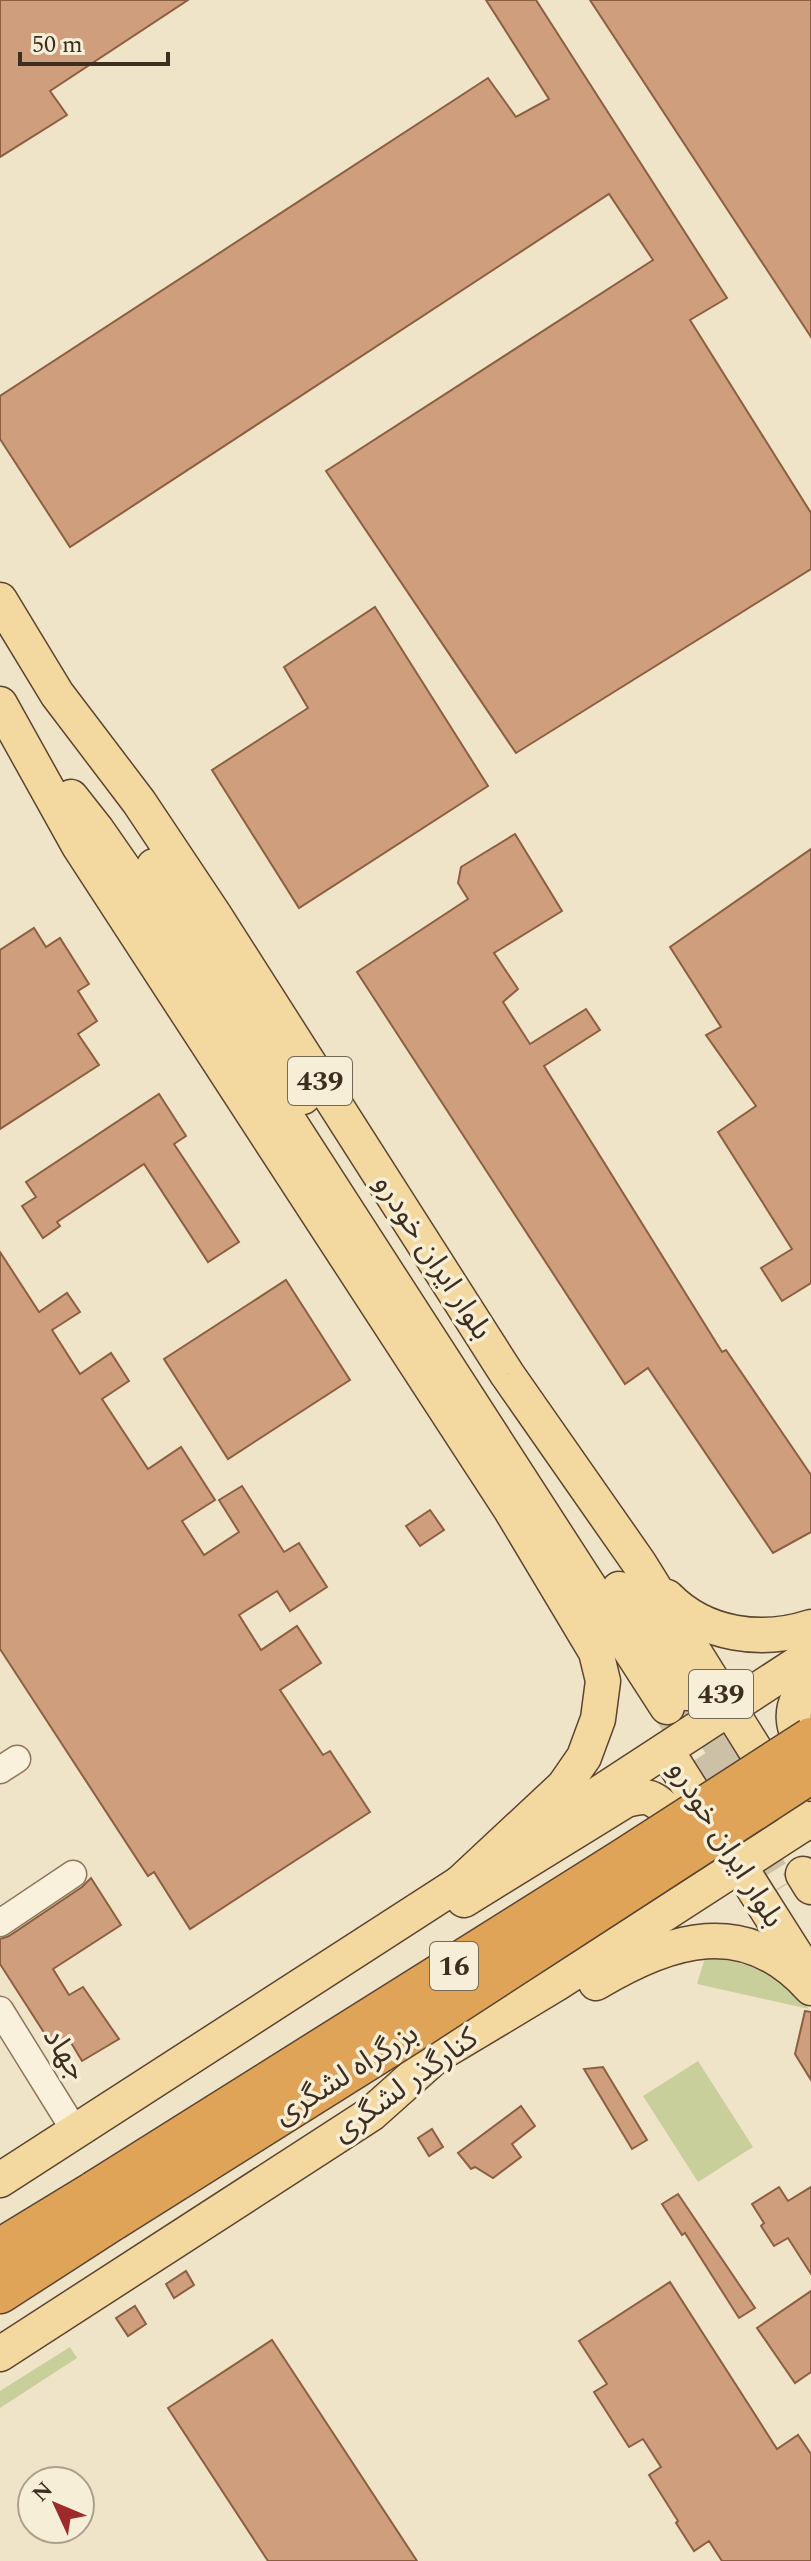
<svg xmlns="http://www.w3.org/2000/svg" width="811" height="2561" font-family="Spectral,'Noto Sans Arabic',serif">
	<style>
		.green { fill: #c9cf9b }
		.building { fill: #cf9f7d; stroke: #8d5f41; stroke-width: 2 }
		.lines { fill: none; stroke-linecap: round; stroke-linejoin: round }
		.major-tunnel { stroke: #ccc0a6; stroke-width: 34; stroke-dasharray: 34 17; stroke-linecap: butt }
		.minor-casing { stroke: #8d765c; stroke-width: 29 }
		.major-casing { stroke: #5b4430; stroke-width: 37 }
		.highway-casing { stroke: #5b4430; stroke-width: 43 }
		.minor { stroke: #faf1dc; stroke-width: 26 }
		.major { stroke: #f3d9a0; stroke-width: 34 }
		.highway { stroke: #e0a458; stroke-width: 40 }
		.highway-bridge-casing { stroke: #5b4430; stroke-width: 43; stroke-linecap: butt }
		.highway-bridge { stroke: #e0a458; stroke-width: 40 }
		.labels { text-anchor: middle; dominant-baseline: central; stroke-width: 7; stroke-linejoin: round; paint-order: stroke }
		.shield { fill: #f7eed8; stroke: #756857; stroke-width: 2 }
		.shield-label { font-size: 28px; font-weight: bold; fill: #3d2e20 }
		.street-label { font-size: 30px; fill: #3d2e20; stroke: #f7eed8 }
	</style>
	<rect width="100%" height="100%" fill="#f0e4c8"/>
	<g class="green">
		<path d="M705,1958C745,1960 787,1975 809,2009L697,1984Z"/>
		<polygon points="698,2061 753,2147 698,2182 643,2096"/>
		<polygon points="70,2347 77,2358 0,2408 0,2391"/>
	</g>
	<g class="building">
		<polygon points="0,0 188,0 50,91 67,115 0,157"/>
		<polygon points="486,0 536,0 727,298 690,320 811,513 811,569 516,753 326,471 653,260 609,194 70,547 0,439 0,396 488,78 516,117 549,99"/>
		<polygon points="590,0 811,0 811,337"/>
		<polygon points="375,607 488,786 299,908 212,770 308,708 284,667"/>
		<polygon points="515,834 562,911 494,953 518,989 503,1002 530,1044 586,1009 600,1030 544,1066 722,1352 726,1350 811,1475 811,1532 773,1553 648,1368 625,1384 357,972 468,899 458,883 461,867"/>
		<polygon points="811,849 811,1283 782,1301 761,1268 792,1249 718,1132 756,1106 706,1035 721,1027 670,947"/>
		<polygon points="34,928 46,947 60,938 89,984 78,991 97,1021 78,1034 99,1065 0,1129 0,950"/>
		<polygon points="159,1094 186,1136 174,1144 239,1242 208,1262 144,1164 57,1222 60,1226 43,1238 22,1206 36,1197 26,1182"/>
		<polygon points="0,1252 39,1312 67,1293 80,1312 52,1330 80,1374 111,1353 129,1381 102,1399 148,1469 181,1447 215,1500 182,1521 204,1555 239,1532 219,1500 242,1486 284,1552 299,1543 327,1587 290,1611 277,1591 239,1615 261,1650 297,1626 321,1663 280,1690 323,1755 330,1751 370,1812 190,1929 154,1872 148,1876 0,1649"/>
		<polygon points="286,1280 350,1380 228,1459 164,1359"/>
		<polygon points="430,1510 444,1530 420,1546 406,1526"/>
		<polygon points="91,1878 121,1925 53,1969 69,1995 83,1987 119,2039 82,2061 67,2036 52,2045 0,1964 0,1939 9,1936 82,1887"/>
		<polygon points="805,2011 811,2012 811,2080 795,2054"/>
		<polygon points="603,2067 647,2140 632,2149 584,2069"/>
		<polygon points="521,2106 535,2126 512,2144 521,2157 493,2178 475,2167 471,2169 458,2153"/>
		<polygon points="432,2129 443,2147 429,2156 418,2138"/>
		<polygon points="779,2187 788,2201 811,2187 811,2274 788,2238 774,2246 761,2226 764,2223 752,2204"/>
		<polygon points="678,2194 755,2308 739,2318 685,2233 682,2235 662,2204"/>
		<polygon points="186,2271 194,2285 174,2298 166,2284"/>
		<polygon points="670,2282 777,2449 798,2435 811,2454 811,2561 722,2561 709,2541 694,2551 676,2523 678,2521 649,2475 661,2467 643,2439 629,2447 594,2392 607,2384 579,2341"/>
		<polygon points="811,2291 811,2372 795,2383 757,2328"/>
		<polygon points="135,2306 146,2324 128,2336 116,2318"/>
		<polygon points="272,2340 417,2561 268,2561 168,2408"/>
	</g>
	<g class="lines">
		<g class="major-tunnel">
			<polyline points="687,1693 803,1874"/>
			<polyline points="672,1714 781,1888"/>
		</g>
		<defs>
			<g id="minor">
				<polyline points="0,1770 17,1759"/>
				<polyline points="0,1923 73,1874"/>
				<polyline points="0,2010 75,2131"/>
			</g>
			<g id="major">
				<polyline points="0,600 57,694 139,802 215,916 507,1374 639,1563 802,1825"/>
				<polyline points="0,704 79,846 511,1510 596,1652 603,1681 598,1719 584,1757 564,1786 460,1883"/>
				<polyline points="71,797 97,830 156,915 667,1707"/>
				<polyline points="154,866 303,1097"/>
				<polyline points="619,1589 687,1693"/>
				<path d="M667,1597C705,1636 762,1643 811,1627"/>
				<path d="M811,1682C786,1705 790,1731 811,1755"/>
				<polyline points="666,1750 809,1976"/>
				<polyline points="535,1835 811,1655"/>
				<polyline points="803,1874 811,1887"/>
				<path d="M464,1900L626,1800C635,1798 644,1795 652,1799C668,1806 682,1834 684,1850"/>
				<path d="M596,1983C669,1939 745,1914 811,1988"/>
				<polyline points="0,2180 477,1872"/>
				<polyline points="0,2354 371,2114 436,2056 556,1984 811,1819"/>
			</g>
			<g id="highway">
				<polyline points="0,2249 95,2191"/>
				<polyline points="0,2293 113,2220"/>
			</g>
		</defs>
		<use href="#minor" class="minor-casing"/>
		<use href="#major" class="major-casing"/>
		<use href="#highway" class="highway-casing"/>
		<use href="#minor" class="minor"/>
		<use href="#major" class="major"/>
		<use href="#highway" class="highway"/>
		<defs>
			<g id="highway-bridge">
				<polyline points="95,2191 622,1860 811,1738"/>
				<polyline points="113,2220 409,2034 811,1773"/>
			</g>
		</defs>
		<use href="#highway-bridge" class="highway-bridge-casing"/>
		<use href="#highway-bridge" class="highway-bridge"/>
	</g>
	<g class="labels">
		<g class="shield">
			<rect x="288" y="1057" width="64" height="48" rx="6"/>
			<rect x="689" y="1670" width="64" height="48" rx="6"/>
			<rect x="430" y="1942" width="48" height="48" rx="6"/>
		</g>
		<g class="shield-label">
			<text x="320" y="1081">439</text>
			<text x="721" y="1694">439</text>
			<text x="454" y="1966">16</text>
		</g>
		<g class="street-label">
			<text transform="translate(433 1257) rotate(57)">بلوار ایران خودرو</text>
			<text transform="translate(726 1844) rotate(58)">بلوار ایران خودرو</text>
			<text transform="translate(65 2054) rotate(58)">جهاد</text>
			<text transform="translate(346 2074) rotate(-32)">بزرگراه لشگری</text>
			<text transform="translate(405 2085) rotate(-36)">کنارگذر لشگری</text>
		</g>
	</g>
	<g transform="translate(56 2505) rotate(314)"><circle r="38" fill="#f7eed8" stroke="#ada18e" stroke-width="2"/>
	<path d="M0-6L14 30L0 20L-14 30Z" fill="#9e2a2b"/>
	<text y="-12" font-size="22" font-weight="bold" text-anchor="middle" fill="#3d2e20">N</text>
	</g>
	<path d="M20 52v12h148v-12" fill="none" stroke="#3d2e20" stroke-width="4"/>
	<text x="32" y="52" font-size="24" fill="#3d2e20" stroke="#f7eed8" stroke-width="6" paint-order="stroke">50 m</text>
</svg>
